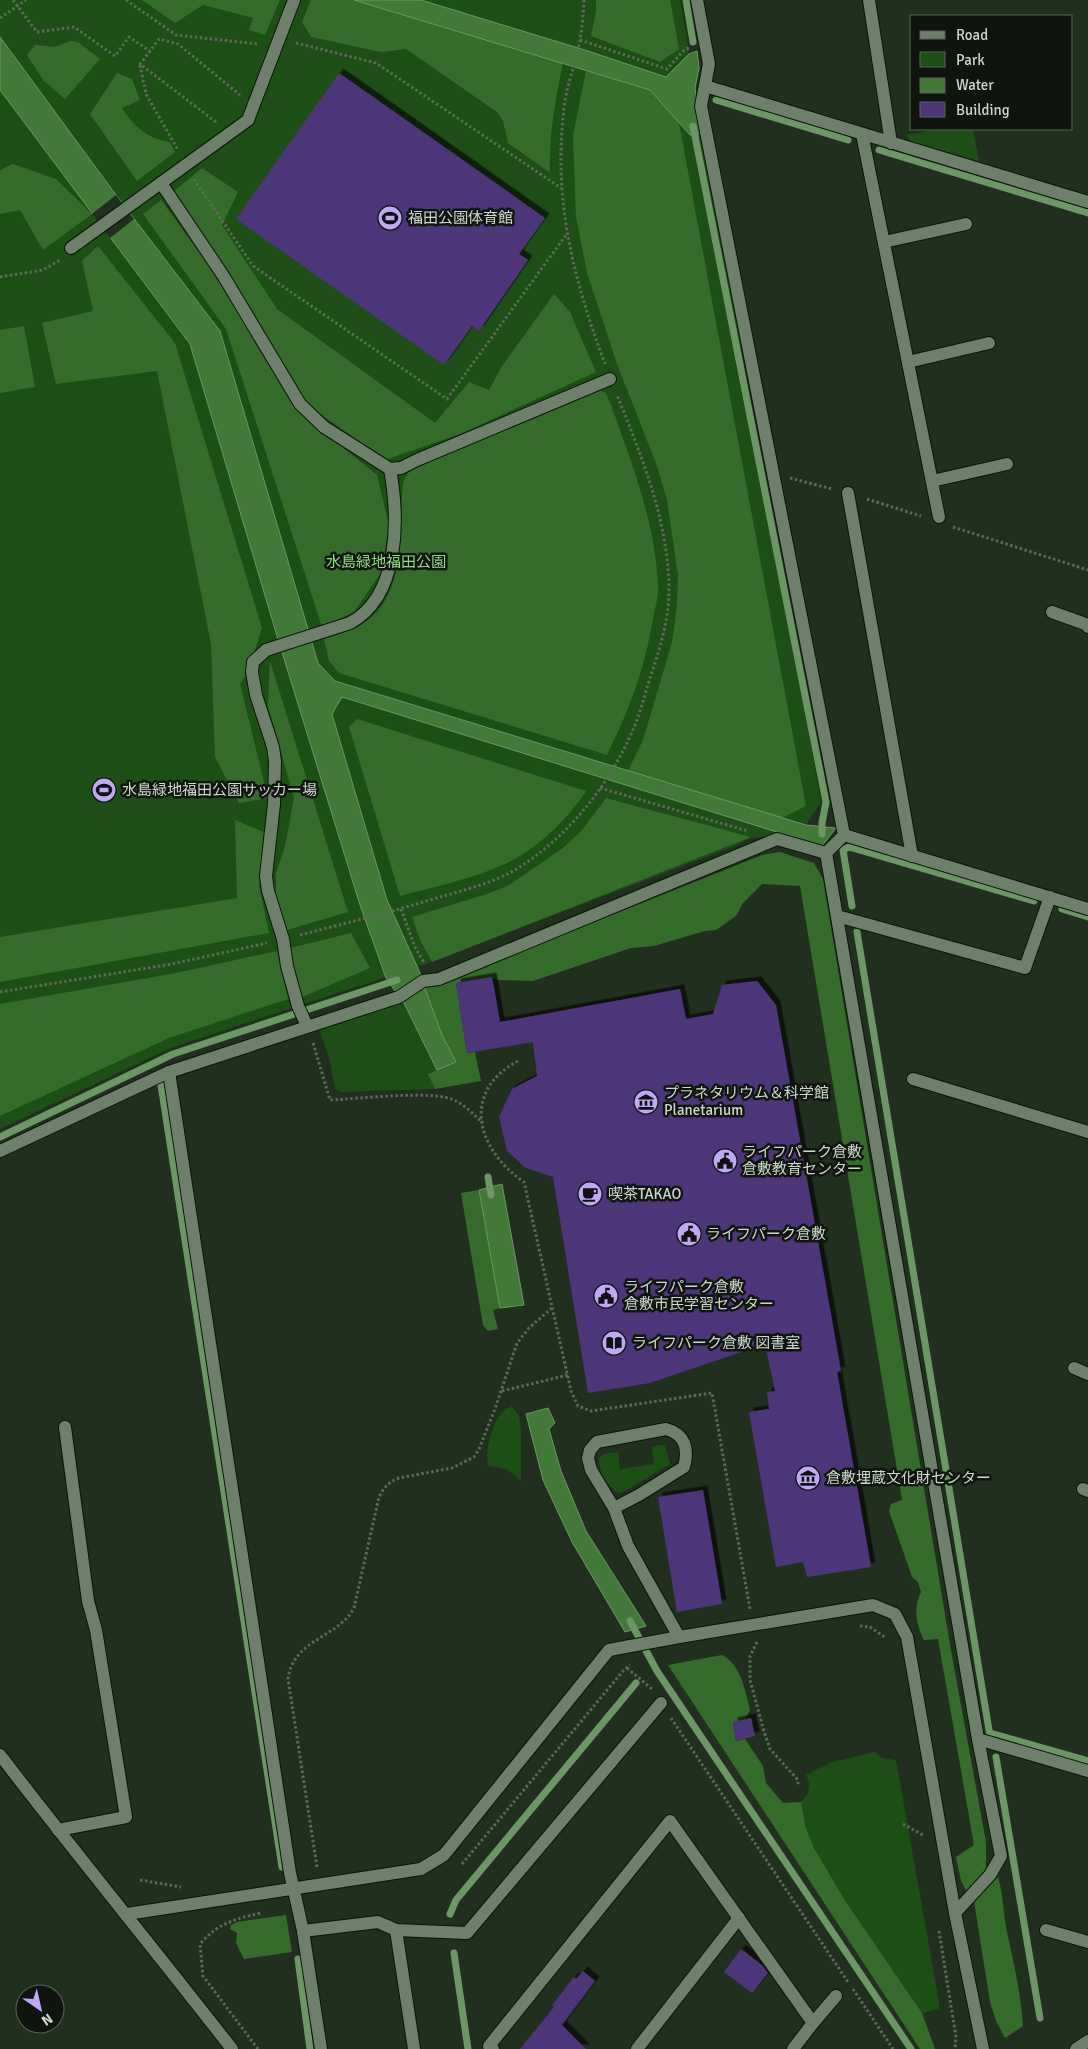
<svg xmlns="http://www.w3.org/2000/svg" width="1088" height="2049" font-family="Signika,'Noto Sans JP',sans-serif">
	<style>
		.green { fill: #1d4e15 }
		.forest { fill: #356c2c }
		.water { fill: #427939; stroke: #6c9665 }
		.pier { fill: #212f1e }
		.lines { fill: none; stroke-linecap: round; stroke-linejoin: round }
		.stream { stroke: #6c9665; stroke-width: 7 }
		.building { fill: #4d3579; filter: url(#shadow) }
		.minor-casing { stroke: #091707; stroke-width: 14 }
		.path { stroke: #5d6a5a; stroke-width: 3; stroke-dasharray: 2.5 2.5; stroke-linecap: butt }
		.minor { stroke: #6e7f6b; stroke-width: 12 }
		.labels { text-anchor: middle; dominant-baseline: central; stroke-width: 5; stroke-linejoin: round; paint-order: stroke }
		.poi-label { font-size: 15px; fill: #ced8cc; stroke: #0f150e; text-anchor: start }
		.park-label { font-size: 15px; fill: #90dc82; stroke: #0f150e }
	</style>
	<defs>
		<filter id="shadow"><feDropShadow dx="4.5" dy="-4.5" stdDeviation="0" flood-color="#0009"/></filter>
	</defs>
	<rect width="100%" height="100%" fill="#212f1e"/>
	<g class="green">
		<polygon points="0,0 680,0 821,802 806,825 787,835 751,838 737,845 432,962 173,1047 0,1129"/>
		<polygon points="940,129 973,129 979,161 912,142 906,135"/>
		<polygon points="402,999 437,1070 429,1075 435,1089 341,1092 335,1089 329,1057 319,1029"/>
		<path d="M512,1406L519,1416L521,1430V1481L507,1469L488,1466C485,1453 491,1423 502,1413C504,1410 509,1408 512,1406Z"/>
		<path d="M659,1445H665L670,1464L625,1491L618,1493C607,1485 598,1472 599,1458L604,1454L618,1452L620,1469L654,1464L652,1447Z"/>
		<path d="M875,1752L882,1758L896,1760L939,2002V2009L922,2013L846,1902L814,1848L806,1828L801,1802C809,1794 812,1786 806,1775L832,1762Z"/>
	</g>
	<g class="forest">
		<polygon points="142,0 280,0 265,35 249,30 253,18 203,5 175,23"/>
		<path d="M311,0H354L563,63C555,100 549,135 550,173L508,143L503,121L497,112L406,49L381,52L311,37L302,22Z"/>
		<polygon points="596,0 670,0 679,49 660,62 591,36 596,11"/>
		<polygon points="70,41 78,42 100,59 65,99 44,81 27,55 35,45 55,47"/>
		<polygon points="586,71 650,90 679,123 806,806 782,818 628,771 643,740 672,642 677,604 678,575 667,500 657,466 617,364 587,273 576,217 573,135"/>
		<path d="M117,73L132,79L140,100L122,108C133,126 148,139 170,142L175,152L137,181L90,114Z"/>
		<polygon points="13,164 56,179 92,214 43,250 20,210 0,214 0,170"/>
		<polygon points="202,168 238,192 222,225 277,309 435,423 469,382 489,390 502,366 554,294 570,312 596,372 460,434 385,460 308,405 173,192"/>
		<polygon points="161,200 218,278 263,356 315,425 377,475 389,525 381,573 354,612 322,627 226,329 143,214"/>
		<polygon points="98,246 175,343 262,628 248,672 240,684 268,798 239,803 215,757 211,644 157,371 56,384 42,323 93,311 82,261"/>
		<polygon points="24,326 35,387 0,393 0,330"/>
		<path d="M598,390L606,393L611,405C632,463 655,522 658,585C659,596 655,608 653,619C644,671 630,708 607,755L339,673L329,661L324,639C335,635 347,632 357,627C409,601 398,531 403,482L408,473L422,464Z"/>
		<polygon points="270,661 348,912 287,930 276,900 276,873 285,846 294,798 268,706"/>
		<path d="M357,719L586,791C569,818 536,850 507,863C474,879 436,886 400,896L349,727Z"/>
		<polygon points="606,798 751,837 432,962 421,942 412,917 490,893 509,885 563,848 582,830"/>
		<polygon points="235,820 264,832 259,886 269,933 0,982 0,937 237,898"/>
		<path d="M780,852L814,863L823,879L950,1645L986,1842V1869L967,1892L961,1881L956,1857L974,1845L938,1639L924,1640C916,1624 913,1608 921,1592L918,1582L912,1577L889,1511L891,1504L902,1500L800,886L762,884L743,903L736,916L716,930L705,931L654,946L631,948L533,981L497,980L492,977L456,983L467,1053L475,1052L481,1081L435,1089L428,1074L456,1062L442,1035L424,986L449,980L762,855Z"/>
		<polygon points="351,933 370,968 302,997 295,975 290,948"/>
		<polygon points="277,951 288,999 169,1038 0,1116 0,1004 176,973"/>
		<polygon points="479,1190 500,1308 493,1310 498,1329 488,1331 483,1325 461,1193"/>
		<path d="M722,1655C741,1665 745,1690 750,1710L745,1719L733,1722L736,1741L745,1739L763,1766L766,1783L783,1803L801,1802L806,1828L814,1848L846,1902L922,2013L935,2049H920L668,1665Z"/>
		<path d="M998,1877C1003,1894 1003,1909 1006,1927C1013,1960 1021,1993 1023,2026L1005,2038L996,2021L990,2002L974,1901Z"/>
		<polygon points="286,1915 292,1952 244,1959 236,1943 237,1933 230,1929 231,1925 237,1922"/>
	</g>
	<g class="water">
		<polygon points="354,0 421,0 588,51 666,77 689,54 697,51 699,68 695,88 703,133 690,135 650,90"/>
		<polygon points="0,37 116,195 220,331 318,663 335,681 806,825 836,828 822,846 342,697 332,714 387,900 421,975 395,991 386,978 360,905 277,636 190,344 0,90"/>
		<polygon points="424,986 442,1035 456,1062 437,1070 402,999"/>
		<polygon points="502,1184 524,1305 500,1308 479,1190"/>
		<polygon points="548,1408 555,1423 549,1429 561,1471 586,1531 646,1626 625,1632 572,1542 543,1480 526,1414"/>
	</g>
	<polygon class="pier" points="116,195 134,219 110,238 92,214"/>
	<g class="lines">
		<g class="stream">
			<polyline points="686,0 693,42"/>
			<polyline points="716,100 848,140"/>
			<polyline points="693,126 826,802 822,823 822,834"/>
			<polyline points="879,150 1088,213"/>
			<polyline points="852,906 843,850 849,847 1034,901"/>
			<polyline points="1062,909 1088,917"/>
			<polyline points="857,932 990,1736"/>
			<polyline points="161,1085 282,1867"/>
			<polyline points="0,1137 173,1054 397,980"/>
			<polyline points="488,1177 491,1195"/>
			<polyline points="630,1621 657,1671 911,2049"/>
			<polyline points="990,1733 1088,1761"/>
			<polyline points="996,1757 1040,2018"/>
			<polyline points="450,1914 456,1900 636,1683"/>
			<polyline points="454,1953 468,2049"/>
			<polyline points="298,1959 310,2049"/>
		</g>
	</g>
	<g class="building">
		<polygon points="339,73 545,218 519,254 528,260 479,331 472,326 444,365 236,219"/>
		<polygon points="492,977 500,1022 680,989 686,1019 713,1014 722,985 757,981 776,1005 841,1371 837,1372 871,1567 807,1577 803,1562 776,1567 749,1412 769,1409 767,1392 775,1391 765,1344 650,1383 588,1393 553,1177 526,1168 507,1151 499,1117 512,1089 537,1076 533,1042 467,1053 456,983"/>
		<polygon points="703,1490 722,1604 677,1612 658,1497"/>
		<polygon points="751,1718 755,1736 736,1741 733,1722"/>
		<polygon points="741,1949 762,1965 768,1973 752,1993 724,1972"/>
		<polygon points="583,1971 595,1981 562,2025 586,2049 520,2049 554,2007 552,2005 574,1977 576,1979"/>
	</g>
	<g class="lines">
		<defs>
			<g id="minor">
				<polyline points="697,0 709,64 701,106 844,835 826,853 978,1739 1001,1856 990,1875 955,1913 983,2049"/>
				<polyline points="869,0 891,143"/>
				<polyline points="705,86 1088,202"/>
				<polyline points="862,134 939,517"/>
				<polyline points="161,183 224,277 300,404 324,427 390,469 401,468 417,460 610,379"/>
				<polyline points="884,242 966,224"/>
				<polyline points="71,248 248,120 294,0"/>
				<polyline points="908,362 989,343"/>
				<polyline points="932,481 1007,464"/>
				<polyline points="848,493 912,856"/>
				<polyline points="1052,612 1088,625 1088,627"/>
				<polyline points="844,835 1088,909"/>
				<polyline points="837,916 1025,968 1050,897"/>
				<path d="M307,1026L298,1006L287,966L283,939L268,891L266,876L274,804L275,761L273,747L256,695L252,672L253,662L266,650L350,623C400,596 399,519 390,469"/>
				<polyline points="169,1072 290,1873 303,1931 321,2049"/>
				<polyline points="913,1079 1088,1132"/>
				<polyline points="0,1151 169,1072 399,997 423,981 439,979 777,839 826,853"/>
				<polyline points="1074,1368 1088,1374"/>
				<polyline points="1083,1489 1088,1491"/>
				<path d="M614,1508L639,1495L684,1467C689,1449 685,1434 666,1429L597,1442L590,1450L588,1458L591,1470L614,1508L628,1546L679,1637"/>
				<polyline points="978,1739 1088,1771"/>
				<path d="M0,1755C76,1854 155,1950 232,2049"/>
				<polyline points="58,1830 126,1817 96,1630 88,1601 65,1427"/>
				<polyline points="127,1914 421,1869 444,1855 609,1650 679,1637 873,1605 895,1614 907,1637 955,1913"/>
				<polyline points="396,1930 414,2049"/>
				<polyline points="1046,1930 1088,1942"/>
				<polyline points="303,1931 378,1922 396,1930 467,1933 661,1703"/>
				<polyline points="813,2023 836,1996"/>
				<polyline points="493,2049 489,2046 670,1821 813,2023 793,2049"/>
				<polyline points="637,2049 739,1918"/>
				<polyline points="1076,2049 1088,2041"/>
			</g>
		</defs>
		<use href="#minor" class="minor-casing"/>
		<g class="path">
			<polyline points="13,0 37,32 74,27 115,56 129,37 150,51"/>
			<polyline points="126,0 176,35 258,44"/>
			<path d="M584,0C583,16 582,33 578,49C574,69 566,88 564,108C553,200 573,278 605,364"/>
			<polyline points="0,18 26,0"/>
			<polyline points="580,40 667,69 685,49 690,48"/>
			<polyline points="296,43 376,63 561,188"/>
			<polyline points="140,65 146,94 178,150"/>
			<polyline points="216,122 140,64 159,39 178,44 240,95"/>
			<polyline points="194,179 253,266 447,399 566,235"/>
			<polyline points="0,277 43,270 60,260"/>
			<polyline points="790,478 832,489"/>
			<polyline points="867,499 921,516"/>
			<polyline points="953,527 1088,570"/>
			<polyline points="600,788 748,831"/>
			<polyline points="401,909 415,947 425,964"/>
			<path d="M300,935C347,923 394,911 440,897C465,890 492,883 515,870C569,837 611,783 635,725C641,710 645,694 650,678C660,649 670,616 669,585C667,518 642,457 617,395"/>
			<polyline points="0,992 172,964 267,943"/>
			<path d="M313,1043L330,1100C358,1099 435,1089 456,1101C466,1106 474,1115 483,1123"/>
			<path d="M518,1061C460,1092 477,1150 524,1182L571,1391L578,1406L591,1411L712,1393L750,1609"/>
			<polyline points="502,1391 568,1375"/>
			<polyline points="860,1626 870,1627 886,1638"/>
			<polyline points="757,1642 750,1656 750,1680 763,1728 770,1749 798,1780 798,1786"/>
			<polyline points="627,1668 652,1689"/>
			<polyline points="671,1718 848,1982"/>
			<polyline points="903,1824 923,1835"/>
			<polyline points="462,1864 623,1671 630,1665"/>
			<path d="M317,1867L288,1679C293,1639 338,1638 354,1608L379,1497C384,1487 389,1482 399,1478L452,1468L474,1457L479,1449L495,1409L517,1343L529,1328L552,1308"/>
			<polyline points="140,1880 181,1887"/>
			<polyline points="939,1931 956,2037 955,2049"/>
			<polyline points="853,1989 893,2049"/>
			<path d="M258,2049L203,1976L200,1944C218,1923 235,1919 261,1913"/>
		</g>
		<use href="#minor" class="minor"/>
	</g>
	<defs>
		<symbol id="stadium-disc" viewBox="-11 -11 22 22"><circle r="9.5" fill="#bfa9f4" stroke="#0f150e"/><path d="M0-5a6.5 5 0 1 0 0 10a6.5 5 0 1 0 0-10ZM-3.5-1.8h7v3.6h-7Z" fill="#111"/></symbol>
		<symbol id="museum-disc" viewBox="-11 -11 22 22"><circle r="9.5" fill="#bfa9f4" stroke="#0f150e"/><path d="M0-6L6-3V-2H-6V-3ZM-5-1h2V3h-2ZM-1-1h2V3h-2ZM3-1h2V3H3ZM-6 4H6V6H-6Z" fill="#111"/></symbol>
		<symbol id="civic-disc" viewBox="-11 -11 22 22"><circle r="9.5" fill="#bfa9f4" stroke="#0f150e"/><path d="M-.6-6.5H3V-4.5H.6V-3L4-1V1h2V6H-6V1h2V-1L-.6-3ZM-1.2 2.5V6h2.4V2.5Z" fill="#111"/></symbol>
		<symbol id="cafe-disc" viewBox="-11 -11 22 22"><circle r="9.5" fill="#bfa9f4" stroke="#0f150e"/><path d="M-5.5-4.5H6V0H3Q3 3.5 0 3.5H-2.5Q-5.5 3.5-5.5 0ZM3-3.2v2h1.7v-2ZM-6 4.5H4V6H-6Z" fill="#111"/></symbol>
		<symbol id="library-disc" viewBox="-11 -11 22 22"><circle r="9.5" fill="#bfa9f4" stroke="#0f150e"/><path d="M-6-4Q-3-5.5-.7-3.5V5Q-3 3-6 4ZM6-4Q3-5.5 .7-3.5V5Q3 3 6 4Z" fill="#111"/></symbol>
	</defs>
	<g fill-rule="evenodd">
		<use href="#stadium-disc" x="376" y="204" width="28" height="28"/>
		<use href="#stadium-disc" x="90" y="776" width="28" height="28"/>
		<use href="#museum-disc" x="632" y="1088" width="28" height="28"/>
		<use href="#civic-disc" x="711" y="1147" width="28" height="28"/>
		<use href="#cafe-disc" x="576" y="1180" width="28" height="28"/>
		<use href="#civic-disc" x="675" y="1220" width="28" height="28"/>
		<use href="#civic-disc" x="592" y="1282" width="28" height="28"/>
		<use href="#library-disc" x="600" y="1329" width="28" height="28"/>
		<use href="#museum-disc" x="794" y="1464" width="28" height="28"/>
	</g>
	<g class="labels">
		<g class="poi-label">
			<text x="408" y="218">福田公園体育館</text>
			<text x="122" y="790">水島緑地福田公園サッカー場</text>
			<text x="664" y="1093">プラネタリウム＆科学館<tspan x="664" dy="17">Planetarium</tspan></text>
			<text x="742" y="1152">ライフパーク倉敷<tspan x="742" dy="17">倉敷教育センター</tspan></text>
			<text x="608" y="1194">喫茶TAKAO</text>
			<text x="706" y="1234">ライフパーク倉敷</text>
			<text x="624" y="1287">ライフパーク倉敷<tspan x="624" dy="17">倉敷市民学習センター</tspan></text>
			<text x="632" y="1343">ライフパーク倉敷 図書室</text>
			<text x="826" y="1478">倉敷埋蔵文化財センター</text>
		</g>
		<g class="park-label">
			<text x="386" y="562">水島緑地福田公園</text>
		</g>
	</g>
	<rect x="910" y="15" width="162" height="115" fill="#0f150e" stroke="#5b635a"/>
	<rect x="920" y="31" width="25" height="8" fill="#6e7f6b" stroke="#5b635a"/>
	<text x="956" y="40" font-size="15" fill="#ced8cc">Road</text>
	<rect x="920" y="52" width="25" height="15" fill="#1d4e15" stroke="#5b635a"/>
	<text x="956" y="65" font-size="15" fill="#ced8cc">Park</text>
	<rect x="920" y="78" width="25" height="15" fill="#427939" stroke="#5b635a"/>
	<text x="956" y="90" font-size="15" fill="#ced8cc">Water</text>
	<rect x="920" y="102" width="25" height="15" fill="#4d3579" stroke="#5b635a"/>
	<text x="956" y="115" font-size="15" fill="#ced8cc">Building</text>
	<g transform="translate(40 2009) rotate(146)"><circle r="24" fill="#0f150e" stroke="#5b635a"/>
	<path d="M0-4L9 19L0 12L-9 19Z" fill="#bfa9f4"/>
	<text y="-8" font-size="14" font-weight="bold" text-anchor="middle" fill="#ced8cc">N</text>
	</g>
</svg>
